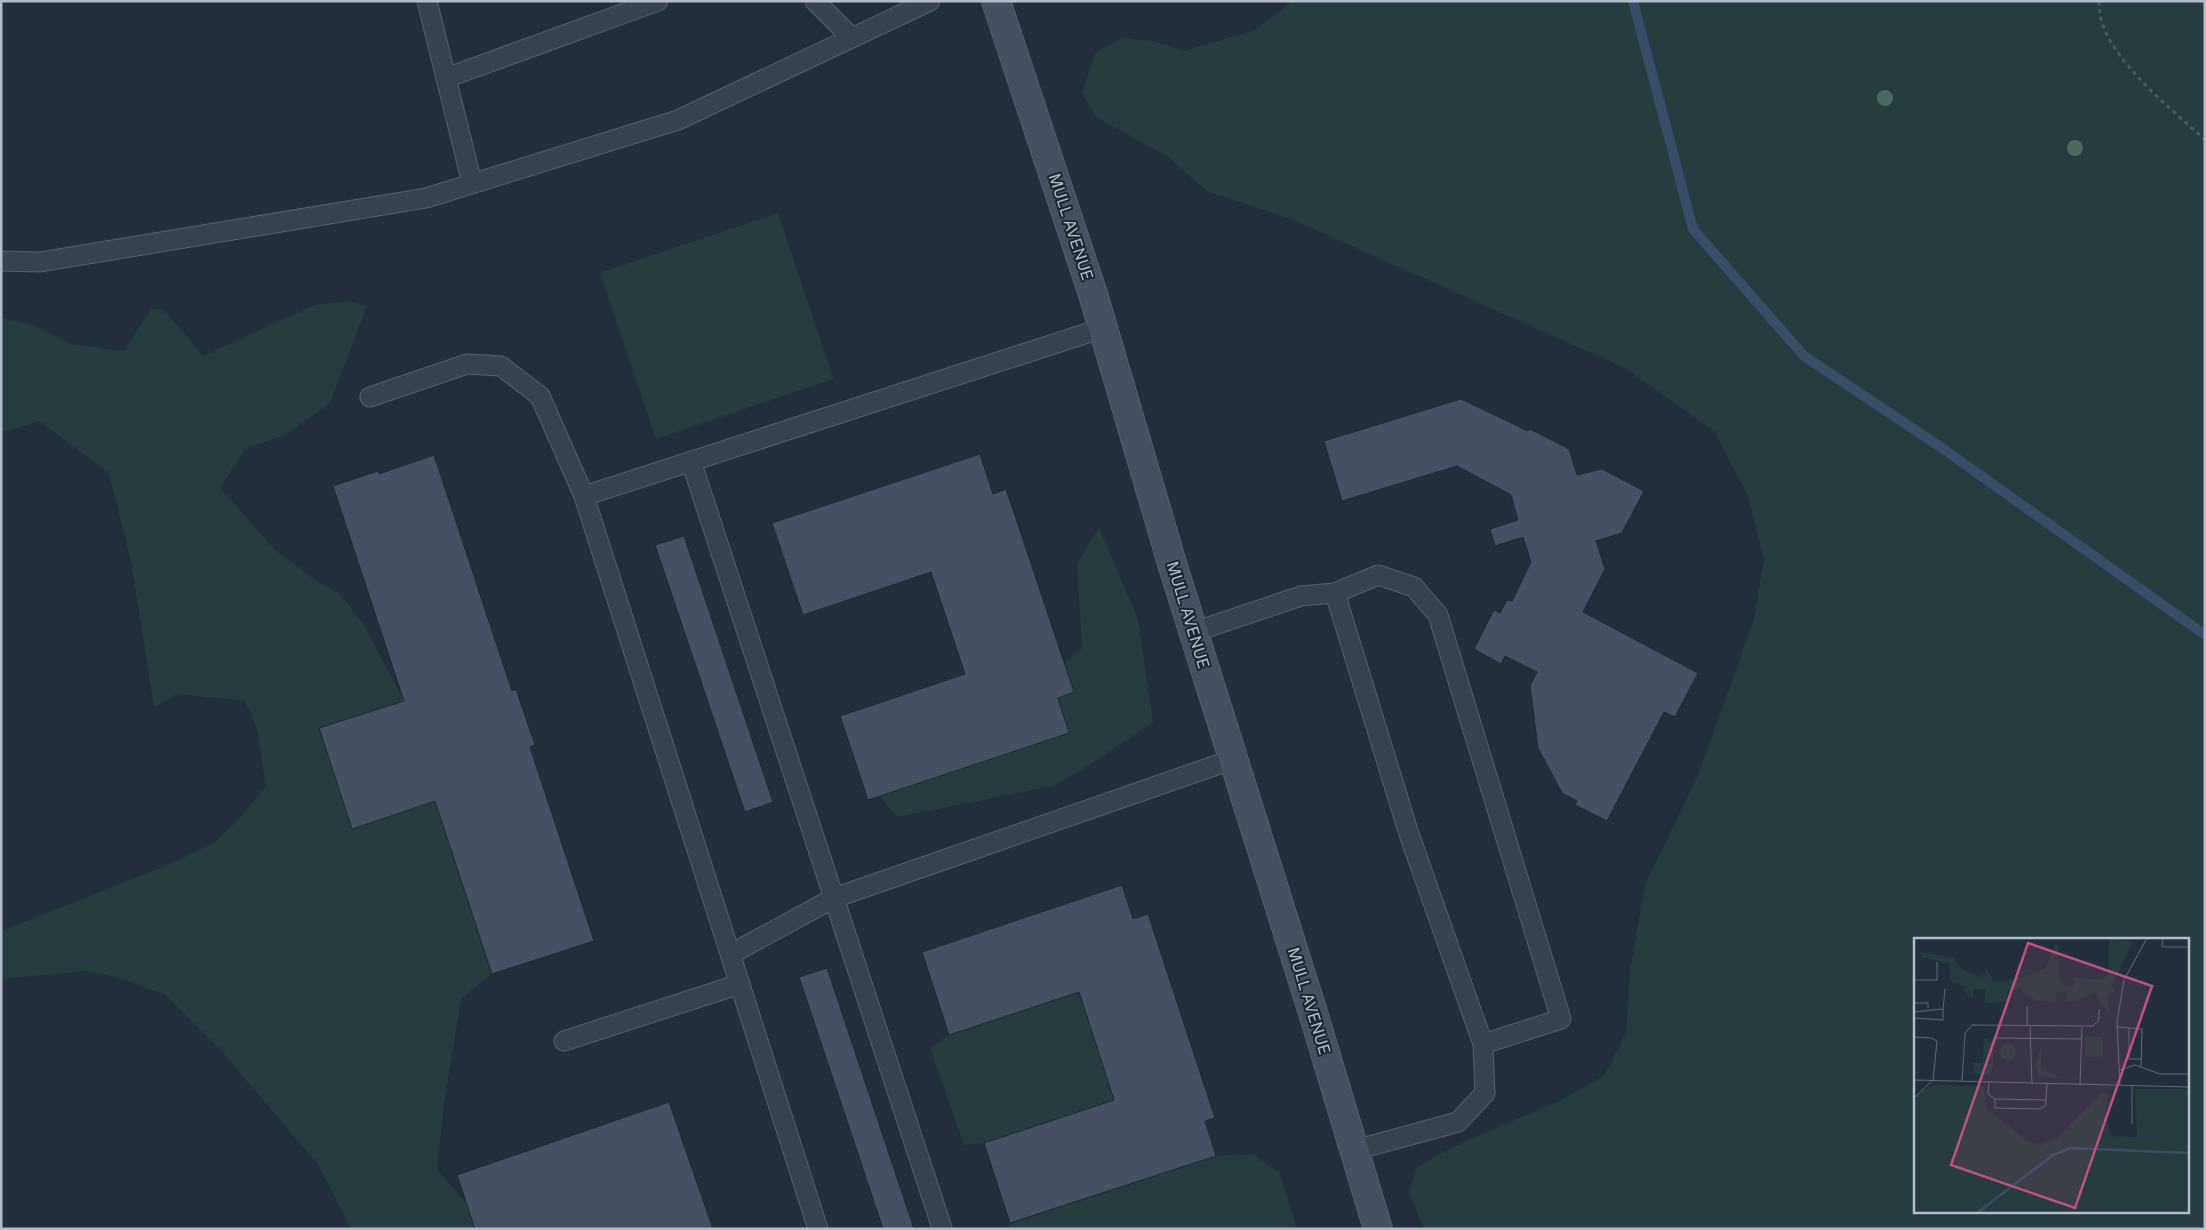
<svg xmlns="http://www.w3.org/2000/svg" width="2206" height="1230" font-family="'Public Sans',sans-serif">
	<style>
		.green { fill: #263c3f; fill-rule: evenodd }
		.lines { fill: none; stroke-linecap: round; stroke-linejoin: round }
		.stream { stroke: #394c67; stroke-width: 10 }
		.building { fill: #455162; stroke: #1f2835 }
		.lane-casing { stroke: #565f6c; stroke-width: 21 }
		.secondary-casing { stroke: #565f6c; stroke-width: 30 }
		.path { stroke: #44595c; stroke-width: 3; stroke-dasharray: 4 4; stroke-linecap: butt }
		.lane { stroke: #38414e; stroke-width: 19 }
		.secondary { stroke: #465061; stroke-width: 28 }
		.tree { fill: #4b6a5d }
		.labels { text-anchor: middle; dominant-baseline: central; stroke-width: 4; stroke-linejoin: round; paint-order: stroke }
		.street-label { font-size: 16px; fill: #b4bcc9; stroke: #1d2633 }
		.inset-river { fill: none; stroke: #394c67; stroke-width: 2.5 }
		.inset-road { fill: none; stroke: #5e6776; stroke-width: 1 }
		.view { fill: #bd5182; fill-opacity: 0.15; stroke: #bd5182; stroke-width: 2.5 }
		.inset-edge { fill: none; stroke: #b4bcc9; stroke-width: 2.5 }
	</style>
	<rect width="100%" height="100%" fill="#242f3e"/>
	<g class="green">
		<path d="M1293,1H2205V1229H1424L1409,1192L1417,1167L1453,1147L1559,1101L1605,1075L1626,1033L1630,971L1645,885L1699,773L1754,619L1764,559L1748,496L1714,431L1625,368L1289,218L1207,191L1168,157L1096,117L1082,93L1095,53L1122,38L1153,41L1184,51L1255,30ZM1915,939H2187V1211H1915Z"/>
		<polygon points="778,213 834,379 656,439 600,273"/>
		<polygon points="350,301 367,306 330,403 285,435 246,448 220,488 275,550 315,580 340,594 363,624 404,701 320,728 352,829 435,801 492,974 461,999 444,1105 437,1170 467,1204 475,1229 350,1229 347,1220 317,1163 218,1047 165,995 122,979 87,971 1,979 1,931 168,865 215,842 237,821 266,786 257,729 245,701 177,694 154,707 131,561 109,473 39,421 1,433 1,318 30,324 70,344 124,351 151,309 164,310 203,356 315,305"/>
		<polygon points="1099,527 1138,619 1153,722 1088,766 1053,786 897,817 879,796 1058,698 1064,663 1082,648 1077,564"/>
		<polygon points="1079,992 1114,1100 984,1143 964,1145 930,1048 949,1035"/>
		<polygon points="1252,1154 1280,1173 1297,1229 1003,1229 1015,1222 1216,1156"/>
	</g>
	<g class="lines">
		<polyline class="stream" points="1633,1 1693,229 1804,356 1942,448 2205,635"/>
	</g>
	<g class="building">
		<polygon points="1461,399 1528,431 1530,429 1569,449 1577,475 1602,469 1644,491 1622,533 1596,541 1605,569 1583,612 1698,673 1675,717 1664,712 1607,821 1575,805 1577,801 1562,793 1538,748 1530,686 1537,672 1505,656 1501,664 1474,649 1494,610 1500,613 1507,600 1512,601 1531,562 1523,537 1495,546 1490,529 1518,520 1511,495 1457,466 1342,501 1324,441"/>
		<polygon points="980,454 993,494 1006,489 1074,692 1058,698 1069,733 868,800 840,716 965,674 931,572 803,615 772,523"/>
		<polygon points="434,455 512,691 516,689 535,745 530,747 594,941 492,974 435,801 352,829 319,728 404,701 333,486 378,471 379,474"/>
		<polygon points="684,536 773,802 745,812 655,545"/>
		<polygon points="1122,885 1133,919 1148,914 1215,1118 1205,1121 1216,1156 1010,1223 984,1143 1114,1100 1079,992 949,1035 922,952"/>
		<polygon points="827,968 914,1229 883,1229 799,977"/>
		<polygon points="669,1102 713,1229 475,1229 457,1175"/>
	</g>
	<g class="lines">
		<defs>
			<g id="lane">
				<polyline points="427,1 472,183"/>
				<polyline points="815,1 851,37"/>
				<polyline points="446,78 658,1"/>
				<polyline points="1,261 40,262 426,198 678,120 930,1"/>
				<polyline points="370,397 467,364 501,366 540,396 584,496 818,1229"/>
				<polyline points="691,461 942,1228"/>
				<polyline points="584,496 1103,328"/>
				<polyline points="1335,593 1378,575 1414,587 1438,615 1561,1019 1483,1044"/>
				<polyline points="1194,632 1301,596 1335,593 1409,834 1483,1044 1485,1093 1458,1122 1355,1150"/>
				<polyline points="731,954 834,898 1234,759"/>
				<polyline points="564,1041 740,984"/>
			</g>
			<polyline id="secondary" points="996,1 1093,294 1174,570 1314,1016 1378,1229"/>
		</defs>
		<use href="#lane" class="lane-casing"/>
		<use href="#secondary" class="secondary-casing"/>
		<path class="path" d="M2099,1C2096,51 2171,108 2205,140"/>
		<use href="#lane" class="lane"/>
		<use href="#secondary" class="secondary"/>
	</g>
	<g class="tree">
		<circle cx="1885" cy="98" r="8"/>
		<circle cx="2075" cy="148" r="8"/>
	</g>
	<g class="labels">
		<g class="street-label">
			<text transform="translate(1071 227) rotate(72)">MULL AVENUE</text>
			<text transform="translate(1188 615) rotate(73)">MULL AVENUE</text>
			<text transform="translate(1309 1001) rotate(73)">MULL AVENUE</text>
		</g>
	</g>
	<g transform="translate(1914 938)">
		<rect width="275" height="275" fill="#242f3e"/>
		<path d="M195,0H209L218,5L198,48L201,53L195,56L194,74L186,67L181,53L162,63L153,64V55L142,54V64L122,63L105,51L93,53V64L71,65V51H59V60L53,57L50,48L37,44L35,25L8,19L5,14L39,19L48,32L67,39L73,31L79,42L86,43L110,39L132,30L141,6L144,7L145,40L149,47L155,48H159L161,39L186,42L194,37ZM171,98L189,99V119H171ZM70,100L79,104V130L75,136H60L59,125H69ZM86 114a8 8 0 1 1 16 0a8 8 0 1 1-16 0ZM127,109V130L147,140L125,139L122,127ZM22,147L69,148L74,172L114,203L127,207L144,199L188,154L194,156L191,173L197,198L223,199L221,151H275V275H0V165L5,154Z" fill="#263c3f"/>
		<path class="inset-river" d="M63,275L139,217L156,210L275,215"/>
		<path class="inset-road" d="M249,0L248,8L252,9H275M0,42H23V24M0,65H14V70M29,71L31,51M0,74L29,71V82L0,80M113,88V68M116,88L118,146M203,89L228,91L227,128M215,90V121H227M0,99L17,100L23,103L19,142M81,100L167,101M205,132L221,127L246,136H275M0,142L275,149M48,143L51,95L58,87L179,88L185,82V71M75,144L74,156L81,161L132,162L133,146M166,147L168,89M206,148L203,84L210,42L233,0M218,148V186M0,160L19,142M81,161V170L126,171L132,167V162"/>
		<path class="view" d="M114,5L238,48L161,270L37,227Z"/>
		<rect width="275" height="275" class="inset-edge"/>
	</g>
	<rect width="2206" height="1230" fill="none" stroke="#b4bcc9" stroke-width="5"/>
</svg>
